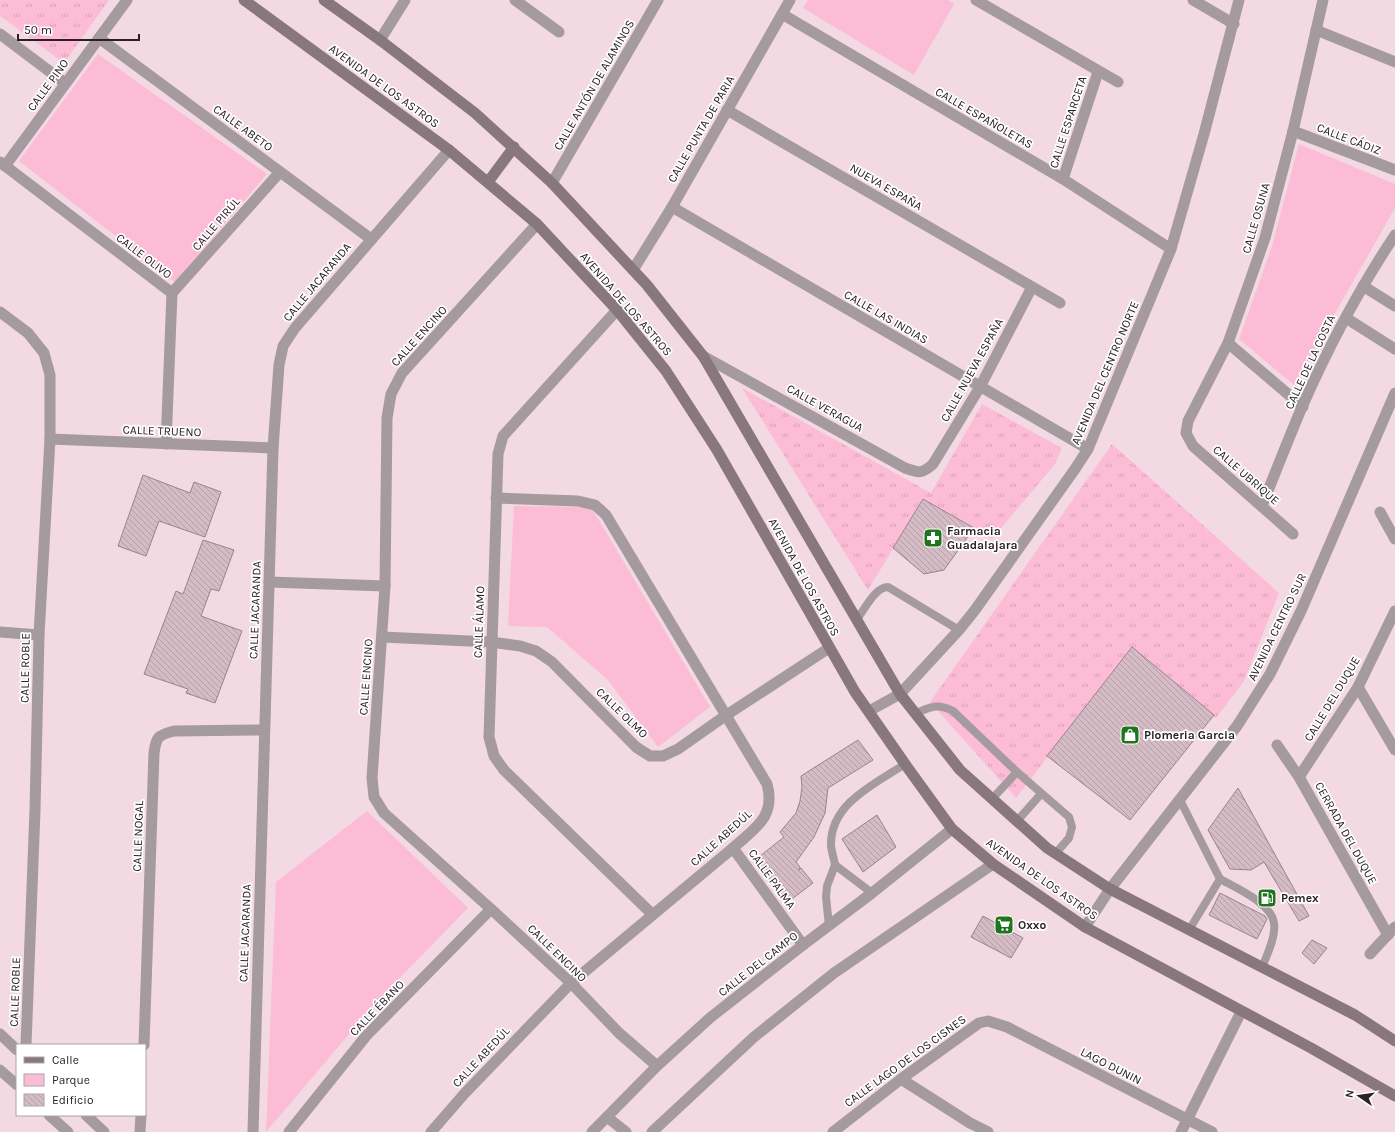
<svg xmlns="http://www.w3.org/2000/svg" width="1395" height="1132" font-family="Karla,sans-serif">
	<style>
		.grass { fill: url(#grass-tufts) }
		.park { fill: #fdbcd6 }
		.building { fill: url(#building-back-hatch); stroke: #9a838c }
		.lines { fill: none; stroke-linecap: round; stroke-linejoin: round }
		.service { stroke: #a59a9e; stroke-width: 8 }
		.minor { stroke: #a59a9e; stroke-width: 11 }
		.secondary { stroke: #88787e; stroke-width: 11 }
		.labels { text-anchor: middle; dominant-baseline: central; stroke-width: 3.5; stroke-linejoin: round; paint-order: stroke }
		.street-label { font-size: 12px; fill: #2b2125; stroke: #fff }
		.poi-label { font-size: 12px; font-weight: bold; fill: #2b2125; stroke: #fff; text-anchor: start }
	</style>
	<defs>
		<pattern id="grass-tufts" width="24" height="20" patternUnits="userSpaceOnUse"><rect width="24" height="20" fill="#fdbcd6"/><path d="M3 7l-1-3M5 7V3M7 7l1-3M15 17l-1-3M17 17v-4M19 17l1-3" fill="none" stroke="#d9a1b8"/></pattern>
		<pattern id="building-back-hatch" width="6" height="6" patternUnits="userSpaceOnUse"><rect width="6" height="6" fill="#d4bbc4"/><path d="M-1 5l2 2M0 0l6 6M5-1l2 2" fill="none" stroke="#b6a0a8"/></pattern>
	</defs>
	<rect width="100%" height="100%" fill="#f2d9e2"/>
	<g class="grass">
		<polygon points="0,0 109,0 64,63 0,16"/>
		<polygon points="742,388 931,493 982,404 1062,448 1055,464 992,539 923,499 868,590"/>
		<polygon points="1112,444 1279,593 1244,681 1216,718 1132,647 1016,798 930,702"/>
	</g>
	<g class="park">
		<polygon points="808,0 948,0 954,4 914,75 803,8"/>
		<polygon points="98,54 267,174 175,282 19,161"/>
		<polygon points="1299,144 1395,184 1395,208 1294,385 1239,339 1272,246"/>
		<polygon points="514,506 591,507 710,707 658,747 608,680 547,627 508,626"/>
		<polygon points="367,811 468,908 377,1001 266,1132 276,882"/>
	</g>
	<g class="building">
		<polygon points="143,475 190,493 194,482 221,492 205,537 159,521 146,556 118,546"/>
		<polygon points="923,499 974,528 944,570 924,574 893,548"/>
		<polygon points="203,540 234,550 219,591 211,589 201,616 242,631 215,703 186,693 188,689 144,674 176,591 183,594"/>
		<polygon points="1132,647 1214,715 1130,820 1047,756"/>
		<polygon points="858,740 873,760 828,788 825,813 814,837 796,862 800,867 799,870 801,868 813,883 788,902 755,860 784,837 780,832 796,813 800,801 802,787 801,776"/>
		<polygon points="1238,788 1309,916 1299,921 1264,862 1251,870 1230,869 1208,830"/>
		<polygon points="877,815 896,847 863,872 842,839"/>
		<polygon points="1220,893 1265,916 1267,919 1257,939 1209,915"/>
		<polygon points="983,916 1023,938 1011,958 971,937"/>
		<polygon points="1312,940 1327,948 1314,964 1302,953"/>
	</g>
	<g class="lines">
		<g class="service">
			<path d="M857,619C865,609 875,587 888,587L959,630"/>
			<path d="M916,713C931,707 937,703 953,711L1017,772L1069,817L1072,827L1069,838L1055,854"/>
			<polyline points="992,799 1017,772"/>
			<polyline points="1180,800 1220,879"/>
			<polyline points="1017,821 1041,794"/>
			<path d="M872,893L835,865C834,858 831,851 831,844C831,803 875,784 905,764"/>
			<polyline points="829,926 826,897 827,886 835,865"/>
			<path d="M1189,930L1220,879C1236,888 1271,903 1274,923C1276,937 1267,954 1262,968"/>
		</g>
		<g class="minor">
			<polyline points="515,0 559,32"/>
			<polyline points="976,0 1118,82"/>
			<polyline points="1193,0 1234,24"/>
			<polyline points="782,14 1063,179 1171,249"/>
			<polyline points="1316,30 1395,62"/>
			<polyline points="0,34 65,83"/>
			<polyline points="99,38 371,239"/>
			<polyline points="380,40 405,0"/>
			<polyline points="727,110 1060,303"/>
			<polyline points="1293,131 1395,170"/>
			<polyline points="0,162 172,293 166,444"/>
			<polyline points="5,166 127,0"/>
			<polyline points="1063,179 1098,72"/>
			<polyline points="552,183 658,0"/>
			<polyline points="672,207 1088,449"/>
			<polyline points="537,224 402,373 391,394 387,418 385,586 372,778 374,797 384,813 491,909 571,983 619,1033 657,1066"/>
			<polyline points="633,270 672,207 790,0"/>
			<polyline points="1363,286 1395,306"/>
			<polyline points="172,293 280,172"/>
			<polyline points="617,310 503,436 498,454 489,737 494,756 504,770 652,914"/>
			<polyline points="0,312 28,333 44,353 50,375 50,439 39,635 35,810 26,1045"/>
			<polyline points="1346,318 1395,349"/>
			<polyline points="1228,343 1303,407"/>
			<path d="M703,356L905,468C919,473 922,474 933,464L980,387L1032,287"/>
			<polyline points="50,439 273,448"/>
			<path d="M1262,506C1275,473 1288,440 1302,407C1328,348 1359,289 1395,235"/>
			<polyline points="1380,512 1395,539"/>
			<polyline points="1293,534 1193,446 1186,433 1188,421 1228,343 1265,238 1293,131 1323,0"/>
			<polyline points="269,582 385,586"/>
			<polyline points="0,632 39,635"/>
			<polyline points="382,637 491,642 520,646 536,651 552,662 636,747 650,756 663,756 678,749 725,716 829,648"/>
			<polyline points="1358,687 1395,750"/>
			<polyline points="869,711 900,694 959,630 975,610 1075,469 1088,449 1171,249 1204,134 1239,0"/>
			<polyline points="1277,745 1299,777 1388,935"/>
			<polyline points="1299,777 1358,687 1395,611"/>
			<polyline points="733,848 803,945"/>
			<polyline points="1085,927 1110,889 1237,726 1270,674 1301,611 1395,393"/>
			<polyline points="1370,954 1395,927"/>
			<polyline points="0,1034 17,1050"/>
			<path d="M144,1045L154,753C156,737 158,735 174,731L264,730"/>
			<polyline points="0,1070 17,1085"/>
			<polyline points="901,1079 970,1123 988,1132"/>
			<polyline points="49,1115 68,1132"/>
			<polyline points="86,1115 104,1132"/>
			<polyline points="607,1117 626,1132"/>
			<polyline points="140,1132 141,1115"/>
			<polyline points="253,1132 273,448 279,365 283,346 295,328 449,150"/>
			<polyline points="289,1132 366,1036 491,909"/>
			<path d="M431,1132L465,1093L571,983L733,848C755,828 776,817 767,784L606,515L595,505L578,501L496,498"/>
			<polyline points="592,1132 657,1066 711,1017 803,945 872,893 952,829"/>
			<polyline points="652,1132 754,1037 834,973 993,864"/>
			<polyline points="833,1132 901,1079 979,1023 988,1021 1007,1027 1212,1132"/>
			<polyline points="1181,1132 1241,1012"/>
		</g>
		<g class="secondary">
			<polyline points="244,0 449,150 537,224 617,310 666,371 717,450 855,692 905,764 952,829 993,864 1085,927 1311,1048 1395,1096"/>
			<polyline points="324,0 380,40 475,113 552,183 647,285 703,356 900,694 960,770 1047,848 1110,889 1355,1015 1395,1041"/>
			<polyline points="488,182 514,147"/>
		</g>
	</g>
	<defs>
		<symbol id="pharmacy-square" viewBox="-11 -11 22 22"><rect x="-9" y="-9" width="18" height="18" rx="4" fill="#1f741e" stroke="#fff"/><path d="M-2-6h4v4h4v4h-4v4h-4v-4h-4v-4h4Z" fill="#fff"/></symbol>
		<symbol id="shop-square" viewBox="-11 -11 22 22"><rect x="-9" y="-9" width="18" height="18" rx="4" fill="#1f741e" stroke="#fff"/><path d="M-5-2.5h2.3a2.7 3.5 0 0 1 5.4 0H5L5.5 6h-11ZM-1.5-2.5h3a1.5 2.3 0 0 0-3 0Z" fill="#fff"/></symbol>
		<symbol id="fuel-square" viewBox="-11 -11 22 22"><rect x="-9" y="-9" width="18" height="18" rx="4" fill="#1f741e" stroke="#fff"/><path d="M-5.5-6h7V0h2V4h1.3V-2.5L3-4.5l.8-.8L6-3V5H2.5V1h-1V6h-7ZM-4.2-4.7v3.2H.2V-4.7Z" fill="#fff"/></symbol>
		<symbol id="supermarket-square" viewBox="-11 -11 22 22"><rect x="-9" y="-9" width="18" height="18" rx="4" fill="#1f741e" stroke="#fff"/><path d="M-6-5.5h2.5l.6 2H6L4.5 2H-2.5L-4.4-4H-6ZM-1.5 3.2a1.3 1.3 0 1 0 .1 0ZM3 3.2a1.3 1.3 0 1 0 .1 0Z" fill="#fff"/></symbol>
	</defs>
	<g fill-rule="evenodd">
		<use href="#pharmacy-square" x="922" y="527" width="22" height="22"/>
		<use href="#shop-square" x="1119" y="724" width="22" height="22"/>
		<use href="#fuel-square" x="1256" y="887" width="22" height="22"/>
		<use href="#supermarket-square" x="993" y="914" width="22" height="22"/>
	</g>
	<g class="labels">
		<g class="street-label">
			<text transform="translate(48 85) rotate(-54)">CALLE PINO</text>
			<text transform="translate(594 85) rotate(-60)">CALLE ANTÓN DE ALAMINOS</text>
			<text transform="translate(384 86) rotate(36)">AVENIDA DE LOS ASTROS</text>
			<text transform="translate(984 118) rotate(30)">CALLE ESPAÑOLETAS</text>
			<text transform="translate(1068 122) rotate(-72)">CALLE ESPARCETA</text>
			<text transform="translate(243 128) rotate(36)">CALLE ABETO</text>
			<text transform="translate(701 129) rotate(-60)">CALLE PUNTA DE PARIA</text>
			<text transform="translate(1349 139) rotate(21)">CALLE CÁDIZ</text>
			<text transform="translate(886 187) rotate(30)">NUEVA ESPAÑA</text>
			<text transform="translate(1256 218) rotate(-74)">CALLE OSUNA</text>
			<text transform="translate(216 224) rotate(-49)">CALLE PIRÚL</text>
			<text transform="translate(144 256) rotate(37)">CALLE OLIVO</text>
			<text transform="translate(317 282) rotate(-50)">CALLE JACARANDA</text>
			<text transform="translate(626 304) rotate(49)">AVENIDA DE LOS ASTROS</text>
			<text transform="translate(886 317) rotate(30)">CALLE LAS INDIAS</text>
			<text transform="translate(419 336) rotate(-48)">CALLE ENCINO</text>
			<text transform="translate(1310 362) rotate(-65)">CALLE DE LA COSTA</text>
			<text transform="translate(972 370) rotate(-61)">CALLE NUEVA ESPAÑA</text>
			<text transform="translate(1105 373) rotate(-67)">AVENIDA DEL CENTRO NORTE</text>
			<text transform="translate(825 408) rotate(29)">CALLE VERAGUA</text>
			<text transform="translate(162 431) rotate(2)">CALLE TRUENO</text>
			<text transform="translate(1246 475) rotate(41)">CALLE UBRIQUE</text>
			<text transform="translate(804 577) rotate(61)">AVENIDA DE LOS ASTROS</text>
			<text transform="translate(255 610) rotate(-88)">CALLE JACARANDA</text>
			<text transform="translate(479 622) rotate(-88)">CALLE ÁLAMO</text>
			<text transform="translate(1277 627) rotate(-64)">AVENIDA CENTRO SUR</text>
			<text transform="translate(25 668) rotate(-89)">CALLE ROBLE</text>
			<text transform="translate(366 677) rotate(-86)">CALLE ENCINO</text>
			<text transform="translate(1332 699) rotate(-59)">CALLE DEL DUQUE</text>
			<text transform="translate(622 713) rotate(44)">CALLE OLMO</text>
			<text transform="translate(1346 833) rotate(61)">CERRADA DEL DUQUE</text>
			<text transform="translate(138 836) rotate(-88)">CALLE NOGAL</text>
			<text transform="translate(721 838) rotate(-42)">CALLE ABEDÚL</text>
			<text transform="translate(772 879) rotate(54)">CALLE PALMA</text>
			<text transform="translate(1042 879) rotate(35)">AVENIDA DE LOS ASTROS</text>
			<text transform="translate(245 933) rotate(-88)">CALLE JACARANDA</text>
			<text transform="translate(557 953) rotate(44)">CALLE ENCINO</text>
			<text transform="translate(758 964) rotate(-38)">CALLE DEL CAMPO</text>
			<text transform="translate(15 992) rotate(-88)">CALLE ROBLE</text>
			<text transform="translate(377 1008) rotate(-46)">CALLE ÉBANO</text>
			<text transform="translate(481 1057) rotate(-47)">CALLE ABEDÚL</text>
			<text transform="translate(905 1061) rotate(-36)">CALLE LAGO DE LOS CISNES</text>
			<text transform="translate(1111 1066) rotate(27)">LAGO DUNIN</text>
		</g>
		<g class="poi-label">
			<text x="947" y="531">Farmacia<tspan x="947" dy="14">Guadalajara</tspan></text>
			<text x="1144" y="735">Plomeria Garcia</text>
			<text x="1281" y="898">Pemex</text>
			<text x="1018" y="925">Oxxo</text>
		</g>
	</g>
	<rect x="16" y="1044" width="130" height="72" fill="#ffffff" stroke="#aaa6a8"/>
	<rect x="24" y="1057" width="20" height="6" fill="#88787e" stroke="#aaa6a8"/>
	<text x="52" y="1064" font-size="12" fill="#2b2125">Calle</text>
	<rect x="24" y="1074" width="20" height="12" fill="#fdbcd6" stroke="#aaa6a8"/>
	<text x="52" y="1084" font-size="12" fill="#2b2125">Parque</text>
	<rect x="24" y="1094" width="20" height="12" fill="url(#building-back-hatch)" stroke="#aaa6a8"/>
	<text x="52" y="1104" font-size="12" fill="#2b2125">Edificio</text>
	<g transform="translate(1359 1096) rotate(283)" stroke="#ffffff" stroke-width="3" paint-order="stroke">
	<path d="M0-3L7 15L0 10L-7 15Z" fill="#2b2125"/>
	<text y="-6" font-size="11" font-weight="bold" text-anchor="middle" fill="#2b2125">N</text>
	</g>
	<path d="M18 34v6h121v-6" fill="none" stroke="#2b2125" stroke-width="2"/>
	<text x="24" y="34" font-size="12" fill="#2b2125" stroke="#ffffff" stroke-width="3" paint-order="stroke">50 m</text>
</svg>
